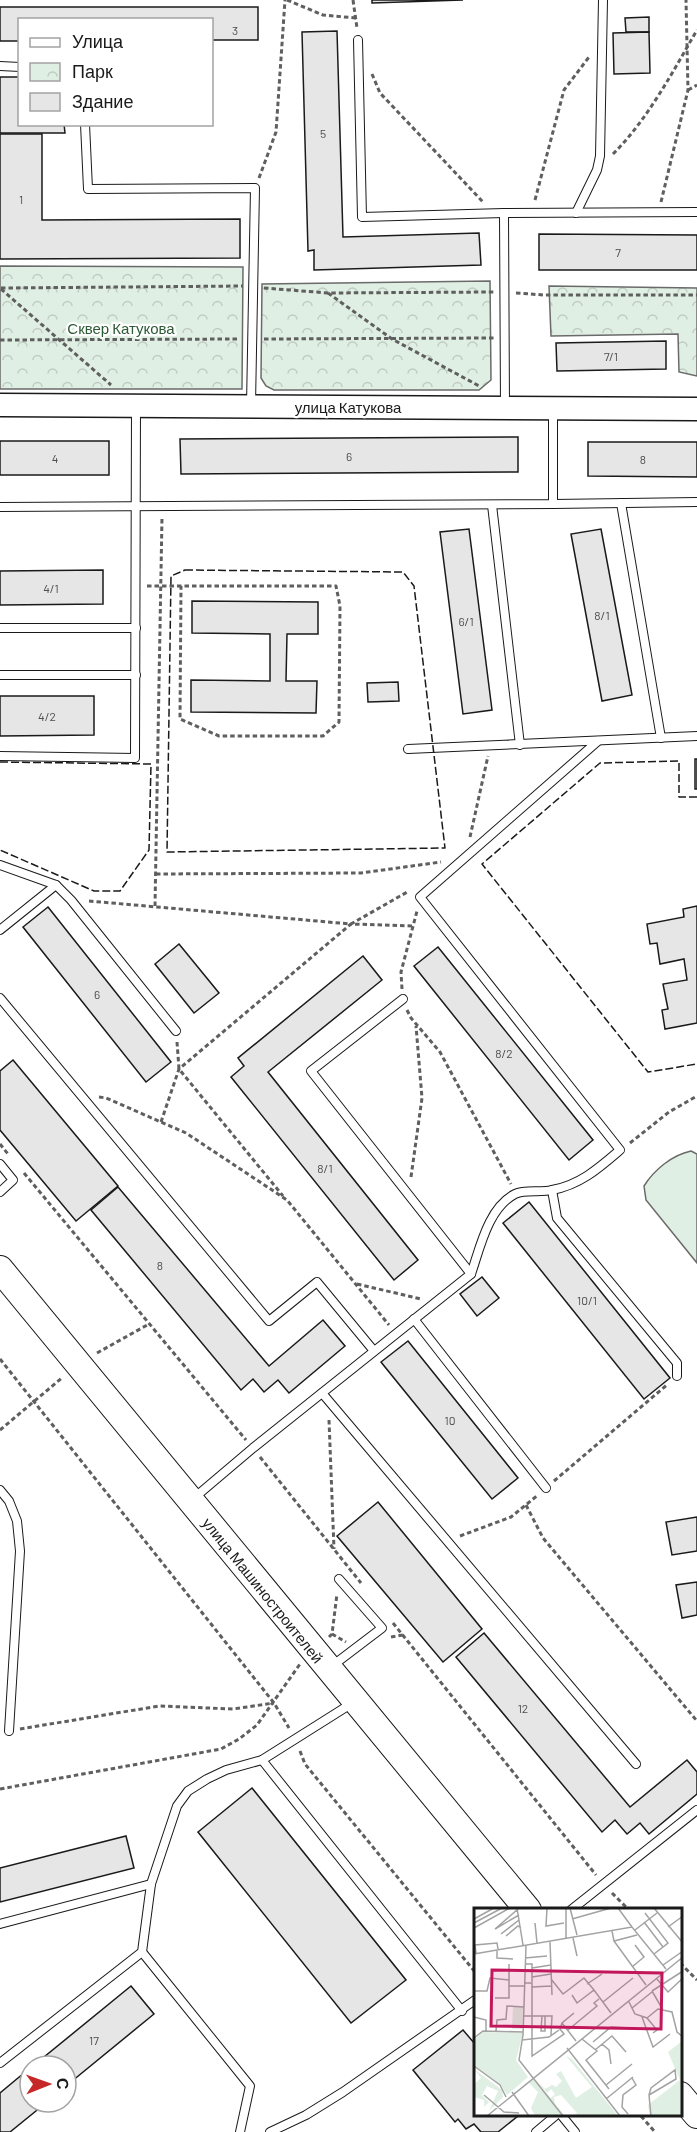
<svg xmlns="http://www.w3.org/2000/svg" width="697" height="2132" font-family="Barlow,sans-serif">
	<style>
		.grass { fill: #e0efe3; stroke: #6a6a6a; stroke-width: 1.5 }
		.park { fill: url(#park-crowns); stroke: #6a6a6a; stroke-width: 1.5 }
		.building { fill: #e6e6e6; stroke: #1a1a1a; stroke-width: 1.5 }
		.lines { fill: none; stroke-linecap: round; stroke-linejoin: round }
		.lane-casing { stroke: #1a1a1a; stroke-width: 10 }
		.secondary-casing { stroke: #1a1a1a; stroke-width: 25 }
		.primary-casing { stroke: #1a1a1a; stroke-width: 28 }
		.path { stroke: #5f5f5f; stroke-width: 3; stroke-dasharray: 4.5 3; stroke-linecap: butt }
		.lane { stroke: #fff; stroke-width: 8 }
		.secondary { stroke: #fff; stroke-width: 22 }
		.primary { stroke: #fff; stroke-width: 26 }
		.fence { stroke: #1a1a1a; stroke-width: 1.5; stroke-dasharray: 8 3; stroke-linecap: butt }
		.labels { text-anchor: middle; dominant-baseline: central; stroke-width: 4.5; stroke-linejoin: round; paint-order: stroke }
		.number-label { font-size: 12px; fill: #4d4d4d }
		.park-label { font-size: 15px; fill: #2b5a34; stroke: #fff }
		.street-label { font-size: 15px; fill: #1a1a1a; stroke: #fff }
		.inset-road { fill: none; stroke: #a3a3a3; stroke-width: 1.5 }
		.view { fill: #c2185b; fill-opacity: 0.15; stroke: #c2185b; stroke-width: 3 }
		.inset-edge { fill: none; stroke: #1a1a1a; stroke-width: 3 }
	</style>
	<defs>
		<pattern id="park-crowns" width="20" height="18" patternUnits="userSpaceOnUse" patternTransform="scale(1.5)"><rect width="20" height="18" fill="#e0efe3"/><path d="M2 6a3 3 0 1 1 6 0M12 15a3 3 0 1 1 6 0" fill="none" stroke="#c0ccc2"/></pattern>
	</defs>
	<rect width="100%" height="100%" fill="#fff"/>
	<path class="grass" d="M691,1151L697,1154V1263L646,1200L644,1186C654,1170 672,1155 691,1151Z"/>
	<g class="park">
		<polygon points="0,266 243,267 242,389 0,389"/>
		<polygon points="490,281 491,380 479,390 274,390 266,386 261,378 262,284"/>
		<polygon points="549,286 697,288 697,376 679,372 678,334 551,336"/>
	</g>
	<g class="building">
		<polygon points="372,0 463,0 372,3"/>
		<polygon points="0,7 258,7 258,40 212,40 212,20 20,20 20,41 0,41"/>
		<polygon points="649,17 649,32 626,32 625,18"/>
		<polygon points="337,31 343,237 479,233 481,265 314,270 314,250 308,251 302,32"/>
		<polygon points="649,32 650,73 614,74 613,33"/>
		<polygon points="0,77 19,77 20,124 64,124 65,133 0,133"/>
		<polygon points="0,134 42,134 42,220 240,219 240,258 0,259"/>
		<polygon points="539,234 697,235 697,270 539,270"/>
		<polygon points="666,341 666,369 557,371 556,343"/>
		<polygon points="518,437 518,472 181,474 180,439"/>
		<rect x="0" y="441" width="109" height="34"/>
		<polygon points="588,442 697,442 697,477 588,476"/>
		<polygon points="469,529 492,710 463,714 440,532"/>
		<polygon points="601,529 632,695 602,701 571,534"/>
		<polygon points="103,570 103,604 0,605 0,571"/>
		<polygon points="192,601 318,602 318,634 287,634 286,681 317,681 316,713 191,712 191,680 270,681 270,634 192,633"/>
		<polygon points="398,682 399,701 368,702 367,683"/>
		<polygon points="0,696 94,696 94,735 0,736"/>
		<rect x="695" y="759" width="2" height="30"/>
		<polygon points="697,906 697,1023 665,1029 662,1010 668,1009 663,984 687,980 684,959 660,964 657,943 650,944 647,924 684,917 683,909"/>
		<polygon points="48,907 171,1062 146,1082 23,927"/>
		<polygon points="179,944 219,993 194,1013 155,964"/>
		<polygon points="438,947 593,1140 569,1160 414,966"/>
		<polygon points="363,956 382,980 268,1072 418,1260 394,1280 231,1077 244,1066 238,1058"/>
		<polygon points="13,1060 118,1186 76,1221 0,1130 0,1071"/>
		<polygon points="118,1187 269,1366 323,1320 345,1346 289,1393 278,1380 264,1392 253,1379 241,1390 91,1210"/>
		<polygon points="529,1202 670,1378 644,1399 503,1223"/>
		<polygon points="482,1277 499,1298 477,1316 460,1294"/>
		<polygon points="408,1341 518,1478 492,1499 381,1362"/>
		<polygon points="378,1502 482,1629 443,1662 337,1536"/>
		<polygon points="697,1517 697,1551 672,1555 666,1522"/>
		<polygon points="697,1582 697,1615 682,1618 676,1585"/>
		<polygon points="484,1633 630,1807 687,1760 697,1772 697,1794 649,1834 640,1823 627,1834 615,1820 602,1832 456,1657"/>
		<polygon points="252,1788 406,1980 351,2023 198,1832"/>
		<polygon points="126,1836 134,1868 0,1902 0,1868"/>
		<polygon points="131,1986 154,2014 66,2086 66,2066 33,2066"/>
		<polygon points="463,2030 475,2044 475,2116 518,2116 498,2132 481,2132 474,2124 466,2129 458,2119 455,2122 413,2070"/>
		<polygon points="30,2068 30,2102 47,2102 10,2132 0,2132 0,2093"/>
	</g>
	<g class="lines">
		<defs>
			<g id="lane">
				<polyline points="358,40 362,217 504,213"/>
				<polyline points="0,66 20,67"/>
				<polyline points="85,124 88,189 255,188 251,405"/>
				<polyline points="576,213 597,170 600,156 603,0"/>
				<polyline points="505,407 504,213 697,212"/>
				<polyline points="621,503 661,738"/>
				<polyline points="553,504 697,502"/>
				<polyline points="492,505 520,745"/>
				<polyline points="0,507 553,504 553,410"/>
				<polyline points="0,628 136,628"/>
				<polyline points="0,675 136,675"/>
				<polyline points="408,749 697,736"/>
				<polyline points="0,756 135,758 136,408"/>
				<polyline points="0,865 56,885 71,900 176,1031"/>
				<polyline points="0,930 56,885"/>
				<polyline points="0,998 269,1321 317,1282 374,1351"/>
				<polyline points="0,1164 13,1180 0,1192"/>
				<polyline points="552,1190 557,1218 677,1363 677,1376"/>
				<path d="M471,1274C480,1248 488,1208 515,1194C525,1189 541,1193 552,1190C580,1185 599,1168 620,1150L420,897L598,741"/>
				<polyline points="414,1319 546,1488"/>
				<polyline points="322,1393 636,1764"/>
				<polyline points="0,1490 9,1501 17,1521 20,1551 9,1731"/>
				<polyline points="194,1498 253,1448 471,1274 311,1071 403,999"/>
				<polyline points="332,1666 382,1628 339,1579"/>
				<polyline points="262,1760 462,2011"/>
				<polyline points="571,1910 697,1810"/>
				<polyline points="0,1924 151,1884"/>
				<polyline points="142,1952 250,2086 240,2132"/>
				<polyline points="0,2063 142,1952 151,1884 177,1806 188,1791 207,1779 226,1770 262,1760 354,1702"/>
				<polyline points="562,2116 575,2132"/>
				<polyline points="270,2132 306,2115 343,2092 475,2000"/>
				<polyline points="536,2132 555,2116"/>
			</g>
			<polyline id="secondary" points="0,405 697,409"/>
			<g id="primary">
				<polyline points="0,1269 528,1910"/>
				<polyline points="680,2095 697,2115"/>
			</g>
		</defs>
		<use href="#lane" class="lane-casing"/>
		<use href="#secondary" class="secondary-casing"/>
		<use href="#primary" class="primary-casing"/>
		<g class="path">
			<polyline points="287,0 323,15 356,18"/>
			<polyline points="353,0 357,28"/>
			<polyline points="372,74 380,93 483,202"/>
			<polyline points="688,90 697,85"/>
			<path d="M613,154C648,119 672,73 697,30"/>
			<polyline points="259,178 276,132 285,0"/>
			<polyline points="535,200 564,90 589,57"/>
			<polyline points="661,202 688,90 686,0"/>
			<polyline points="1,288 243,286"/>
			<polyline points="264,288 328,293 494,292"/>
			<polyline points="1,289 111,385"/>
			<polyline points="328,293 392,339 481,387"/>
			<polyline points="516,293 544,295 697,295"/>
			<polyline points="264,339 494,338"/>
			<polyline points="0,340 239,339"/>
			<polyline points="147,586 336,586 340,606 339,722 323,736 219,736 180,719 181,586"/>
			<polyline points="470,837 488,756"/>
			<polyline points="156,874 361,873 441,862"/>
			<polyline points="89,901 351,924 409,891"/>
			<polyline points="155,906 162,517"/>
			<polyline points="402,989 401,972 417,911"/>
			<polyline points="407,1010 411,1018 440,1052 511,1184"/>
			<polyline points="177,1042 179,1069 283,1196"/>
			<polyline points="99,1097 106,1098 186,1133 287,1200 389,1325"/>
			<polyline points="161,1122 179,1069 351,924 413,926"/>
			<polyline points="630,1143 669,1112 697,1096"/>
			<polyline points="0,1144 8,1154"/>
			<polyline points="24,1173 246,1440"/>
			<polyline points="411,1177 422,1098 416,1026"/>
			<polyline points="357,1284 421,1299"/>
			<polyline points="97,1353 149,1324"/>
			<polyline points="0,1359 274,1703 289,1728"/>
			<polyline points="329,1420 334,1549"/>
			<polyline points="0,1430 63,1377"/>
			<polyline points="260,1457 361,1583"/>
			<polyline points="554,1481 668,1384"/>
			<polyline points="526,1505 543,1538 697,1721"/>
			<polyline points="460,1536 511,1517 538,1495"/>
			<polyline points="393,1623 596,1875"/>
			<polyline points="332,1634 346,1642"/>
			<polyline points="329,1637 332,1634 337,1594"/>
			<polyline points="391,1637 403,1635"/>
			<polyline points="20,1729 159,1706 233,1709 274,1703"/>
			<polyline points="300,1751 305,1764 475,1972"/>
			<polyline points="0,1789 221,1749 239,1739 257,1725 300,1664"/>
			<polyline points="612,1893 629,1910"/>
			<polyline points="680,1963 697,1980"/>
			<polyline points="641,2116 655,2132"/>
		</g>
		<use href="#lane" class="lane"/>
		<use href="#secondary" class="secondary"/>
		<use href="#primary" class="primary"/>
		<g class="fence">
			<polygon points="185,570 403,572 414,586 445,848 167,852 171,576"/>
			<polyline points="0,762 151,764 149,850 120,891 94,891 0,850"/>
			<polyline points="697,797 679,797 679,761 600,763 482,864 648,1072 697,1064"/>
		</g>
	</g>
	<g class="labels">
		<g class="number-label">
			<text x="235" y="30">3</text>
			<text x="323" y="133">5</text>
			<text x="21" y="199">1</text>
			<text x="618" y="252">7</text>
			<text x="611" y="356">7/1</text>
			<text x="349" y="456">6</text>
			<text x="55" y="458">4</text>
			<text x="643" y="459">8</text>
			<text x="51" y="588">4/1</text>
			<text x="602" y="615">8/1</text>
			<text x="466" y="621">6/1</text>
			<text x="47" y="716">4/2</text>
			<text x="97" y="994">6</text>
			<text x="504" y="1053">8/2</text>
			<text x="325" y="1168">8/1</text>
			<text x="160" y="1265">8</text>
			<text x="587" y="1300">10/1</text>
			<text x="450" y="1420">10</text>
			<text x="523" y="1708">12</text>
			<text x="94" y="2040">17</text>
		</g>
		<g class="park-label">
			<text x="121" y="328">Сквер Катукова</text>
		</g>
		<g class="street-label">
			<text x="348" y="407">улица Катукова</text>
			<text transform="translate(263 1590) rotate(51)">улица Машиностроителей</text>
		</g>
	</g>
	<g transform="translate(474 1908)">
		<rect width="208" height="208" fill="#fff"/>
		<path d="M208,133V208H176L174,197L206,172L194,144ZM92,148L98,151L144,208H98L103,205L87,187L80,189L81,196L91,208H61L57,200L64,184L55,175L59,171L77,190L81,186L77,181L73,185L61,171L71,181L78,177L72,173L82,179L88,173L82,166L87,163L102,190L118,179Z" fill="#e0efe3"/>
		<path d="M0,161L28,182L29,189L15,203L24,183L13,178L8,187L15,194L10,199V192L0,189V176L7,170Z" fill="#e0efe3"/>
		<path d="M39,99H49L48,121H38ZM9,124L49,125L42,152L54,169L33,187L27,177L0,157V132Z" fill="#e0efe3"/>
		<path class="inset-road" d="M43,0L49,37M73,0L72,18L90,15M96,0L103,27M144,0L158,19M180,0L209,35M44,1L21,21L45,7M171,5L194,35L180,46M0,11L20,0M98,11L137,0M170,14L189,39M0,15L28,0M61,15L63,35M194,19L209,8M0,20L36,0M161,22L183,5M138,23L140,33L163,27M27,26L45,12M32,28L44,18L47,20M92,30V0M99,30L103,48M140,33L172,77M76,34L78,87M52,38L49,127L45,152L89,208M23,43V50L39,51M2,45L1,37L23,35L24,41M0,46L158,19L192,61M51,50L73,48M35,56V78H51M51,56H58V74M189,57L209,43M158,59L170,49L161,37M58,60L77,57M58,69L77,66M182,70L194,84L209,70M77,71L89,86L110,70L120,82M51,75H58V148L90,126L86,121L88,115L100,105M113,76L128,66M58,79L77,78M0,83H13L16,70L35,72M178,83L209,63M178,83L189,102M98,87L103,95L120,82L137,105M21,90H35V78M129,94L159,70M155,94L161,106L173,110L183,122L179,125M158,100L178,84M50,108H78L77,127M68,108L67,123H71V108M0,109L12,112V123M168,109L179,139L196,126M173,110L184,101L198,104L203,124L209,129M88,115L102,133M94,122L123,98L120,95L125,91M22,123L23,112L32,111L33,98L50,99M0,130L9,123L49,124M108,131L123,143L112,152L135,181M48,132L75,129L85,122M119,134L137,119L155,120M128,136L135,142L137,156M93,140L146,208M121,142L138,128L152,144M0,158L26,177L32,189M132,177L158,156M38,184L55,208M10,187L30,204L45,205M175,187L177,180L201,162L202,171L175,187L177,208M132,191L159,169M154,206L148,199L149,187L162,177L158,170M13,208L209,49"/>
		<path class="view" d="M18,62L188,65L187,121L17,118Z"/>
		<rect width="208" height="208" class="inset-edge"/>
	</g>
	<rect x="18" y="18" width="195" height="108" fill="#ffffff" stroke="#a3a3a3" stroke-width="1.5"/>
	<rect x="30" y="38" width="30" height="9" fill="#ffffff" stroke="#a3a3a3" stroke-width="1.5"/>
	<text x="72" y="48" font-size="18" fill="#1a1a1a">Улица</text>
	<rect x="30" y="63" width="30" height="18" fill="url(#park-crowns)" stroke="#a3a3a3" stroke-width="1.5"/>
	<text x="72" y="78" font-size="18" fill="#1a1a1a">Парк</text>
	<rect x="30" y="93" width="30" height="18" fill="#e6e6e6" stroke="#a3a3a3" stroke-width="1.5"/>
	<text x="72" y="108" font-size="18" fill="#1a1a1a">Здание</text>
	<g transform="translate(48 2084) rotate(89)"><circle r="28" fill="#ffffff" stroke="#a3a3a3" stroke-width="1.5"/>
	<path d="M0-4.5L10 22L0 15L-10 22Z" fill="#c62828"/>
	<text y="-9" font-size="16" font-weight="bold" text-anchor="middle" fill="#1a1a1a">С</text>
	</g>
</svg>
